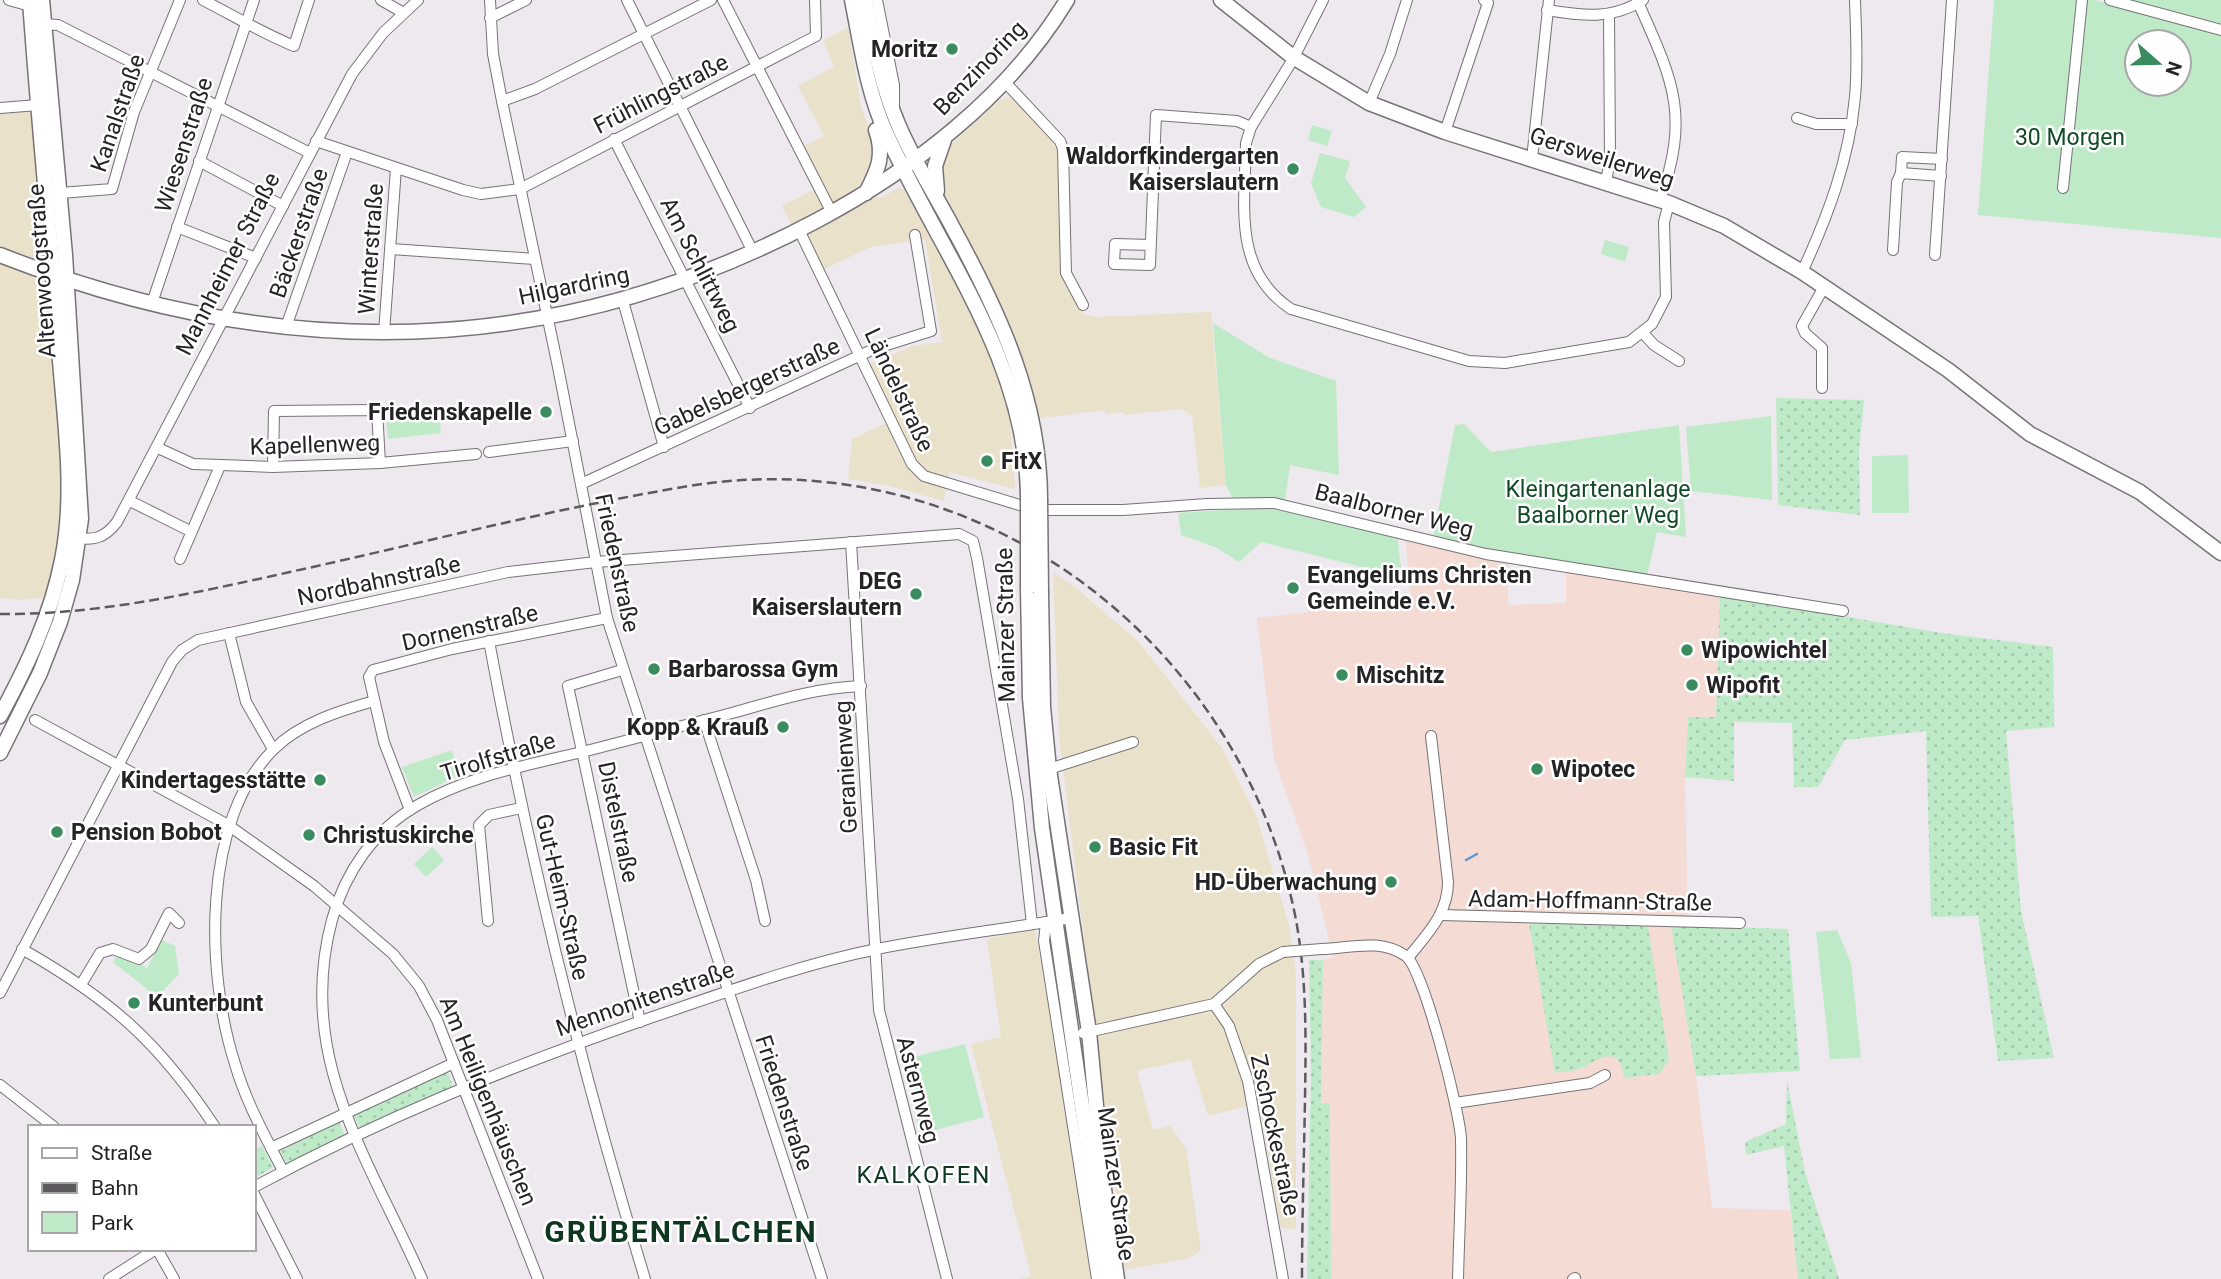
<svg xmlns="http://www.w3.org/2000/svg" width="2221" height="1279" font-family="Roboto,sans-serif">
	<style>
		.commercial { fill: #eae1cb }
		.industrial { fill: #f4dbd4 }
		.grass { fill: url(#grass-dots) }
		.green { fill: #beeac8; fill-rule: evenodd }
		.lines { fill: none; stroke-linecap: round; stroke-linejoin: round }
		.stream { stroke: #5a97d1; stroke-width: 2.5 }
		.street-casing { stroke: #767276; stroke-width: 12 }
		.secondary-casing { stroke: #767276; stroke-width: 17 }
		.street { stroke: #fff; stroke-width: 10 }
		.secondary { stroke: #fff; stroke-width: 14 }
		.rail { stroke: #5d5a5d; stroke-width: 2.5; stroke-dasharray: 10 5; stroke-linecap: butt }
		.street-bridge-casing { stroke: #767276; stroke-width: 12; stroke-linecap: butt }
		.secondary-bridge-casing { stroke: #767276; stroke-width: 17; stroke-linecap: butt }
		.street-bridge { stroke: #fff; stroke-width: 10 }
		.secondary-bridge { stroke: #fff; stroke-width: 14 }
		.poi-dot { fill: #3a8c5e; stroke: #fff; stroke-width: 2.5 }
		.labels { text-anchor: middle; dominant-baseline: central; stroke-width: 5; stroke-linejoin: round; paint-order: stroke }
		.poi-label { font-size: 23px; font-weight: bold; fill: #252325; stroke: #fff; text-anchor: start }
		.street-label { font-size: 23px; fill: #252325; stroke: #fff }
		.park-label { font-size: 23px; fill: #114a27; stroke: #fff }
		.neighbourhood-label { font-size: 24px; letter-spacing: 2px; fill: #0e3620; stroke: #fff }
		.district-label { font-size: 30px; font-weight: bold; letter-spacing: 2px; fill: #0e3620; stroke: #fff }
	</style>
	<defs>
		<pattern id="grass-dots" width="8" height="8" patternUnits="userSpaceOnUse" patternTransform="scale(1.75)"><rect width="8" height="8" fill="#beeac8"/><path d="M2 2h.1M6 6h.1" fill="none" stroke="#a3c8ac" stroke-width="1.8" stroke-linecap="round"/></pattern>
	</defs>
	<rect width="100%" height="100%" fill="#eee9ee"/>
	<g class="commercial">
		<polygon points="848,27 861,107 876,145 868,174 864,178 878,199 899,188 904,190 920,210 947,191 941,170 948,147 1001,99 1010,97 1048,134 1059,154 1061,271 1083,314 1095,317 1211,312 1226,485 1200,488 1192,416 1182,409 1124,415 1123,412 1105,414 1105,410 1010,422 1015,489 949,472 944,501 886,485 848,479 852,439 888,422 863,367 913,346 942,342 925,239 871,247 816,273 782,206 821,186 801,147 824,136 798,86 834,67 823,41"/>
		<polygon points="33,111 50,284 65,500 49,597 20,600 0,598 0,113"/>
		<polygon points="1053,572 1076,588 1138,641 1222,748 1256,815 1289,925 1296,975 1296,1229 1281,1228 1259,1103 1208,1116 1190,1059 1137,1071 1153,1130 1170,1126 1186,1148 1201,1250 1190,1258 1125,1270 1059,736"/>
		<polygon points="1035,929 1058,1062 1091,1279 1020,1279 1031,1276 971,1044 1001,1037 987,939"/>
	</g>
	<polygon class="industrial" points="1405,535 1508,561 1508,605 1566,603 1566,570 1720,595 1716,717 1688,718 1685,777 1688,925 1672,926 1696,1076 1712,1208 1790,1210 1798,1279 1331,1279 1330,1104 1321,1103 1323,960 1333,957 1308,854 1274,759 1257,618 1411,600"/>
	<g class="grass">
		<polygon points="1776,398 1864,400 1859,449 1860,515 1778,505"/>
		<polygon points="1720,595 1942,633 2053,647 2054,727 2006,731 2021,911 2054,1058 1998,1061 1978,916 1931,917 1926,731 1845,740 1818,787 1794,787 1792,723 1734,722 1734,781 1685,777 1688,717 1716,717"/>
		<path d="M1529,924H1641L1648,927L1669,1060L1659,1074L1624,1078C1620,1045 1602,1057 1584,1067C1577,1071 1564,1071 1555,1073Z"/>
		<polygon points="1671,925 1788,929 1800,1071 1696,1076"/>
		<polygon points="1309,960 1323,960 1321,1103 1330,1104 1331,1279 1307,1279 1311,1071"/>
		<polygon points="448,1072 453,1087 360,1128 353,1114"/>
		<polygon points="1787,1081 1805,1172 1839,1279 1798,1279 1784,1146 1746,1155 1745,1142 1786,1124"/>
		<polygon points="339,1122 345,1135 287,1164 280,1151"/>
		<polygon points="262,1146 273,1167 255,1178 254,1150"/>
	</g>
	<g class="green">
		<path d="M1994,0H2095L2221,32V238L1978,215ZM2137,42H2179V84H2137Z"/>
		<polygon points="2114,0 2221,0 2221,27"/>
		<polygon points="1312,125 1332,131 1327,146 1308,140"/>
		<polygon points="1320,153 1350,161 1345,178 1366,207 1354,217 1321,207 1311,183"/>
		<polygon points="1605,240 1629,247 1625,262 1601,254"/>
		<polygon points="1213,323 1268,357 1336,381 1339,475 1290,465 1285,501 1234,501 1226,485"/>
		<polygon points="439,412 441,433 388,439 386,417"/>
		<polygon points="1771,416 1772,500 1691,491 1686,427"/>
		<polygon points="1464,424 1491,452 1679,425 1686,537 1657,532 1647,576 1487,551 1433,537 1455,425"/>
		<polygon points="1908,455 1909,513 1872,513 1872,456"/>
		<polygon points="1268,507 1290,509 1397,534 1402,577 1261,542 1239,562 1215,547 1181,535 1178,513"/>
		<polygon points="452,750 458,776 414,797 402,767"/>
		<polygon points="432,847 444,860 426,877 414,864"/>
		<polygon points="1837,930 1851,963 1861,1058 1830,1059 1816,932"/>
		<polygon points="162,940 175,946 179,974 157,997 113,962 118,953 147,968"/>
		<polygon points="965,1044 984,1117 920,1134 901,1060"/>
	</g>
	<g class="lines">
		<polyline class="stream" points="1466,860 1477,854"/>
		<defs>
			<g id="street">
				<polyline points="9,0 30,6"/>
				<path d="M203,0C234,16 262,33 294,46L309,0"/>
				<polyline points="381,0 402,12"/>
				<polyline points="490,0 493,54 502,101 558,367 607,618 822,1279"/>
				<polyline points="627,0 753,252"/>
				<polyline points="723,0 832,213"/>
				<polyline points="877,0 894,85 894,105"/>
				<path d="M1323,0L1292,61L1251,127L1246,143C1245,204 1232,270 1291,309L1469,361L1505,363L1629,342L1652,324L1666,297L1664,222L1669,203"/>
				<path d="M1637,0C1672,79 1691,113 1660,200"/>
				<polyline points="2110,0 2221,30"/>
				<path d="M1547,10C1583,16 1612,20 1643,0"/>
				<polyline points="490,18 526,0"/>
				<polyline points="43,24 58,25 310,153"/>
				<polyline points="1004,81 1060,141 1063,149 1066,273 1083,305"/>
				<polyline points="502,101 535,89 711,0"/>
				<polyline points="1369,103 1390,54 1407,0"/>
				<polyline points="0,108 38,105"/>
				<polyline points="1797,118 1816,124 1852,124"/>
				<polyline points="1445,132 1488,3 1484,0"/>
				<polyline points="614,139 750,408"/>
				<polyline points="316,141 463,190 481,194 520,189 816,36 815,0"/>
				<polyline points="1532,159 1549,0"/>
				<polyline points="199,161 283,206"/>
				<polyline points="1901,173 1902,157 1942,159"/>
				<polyline points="1606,182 1610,159 1609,14"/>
				<polyline points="2063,188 2082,0"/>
				<polyline points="60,193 112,189 134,112 180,0"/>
				<polyline points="177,227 256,258"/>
				<polyline points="799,230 912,464 924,476 1036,510 1123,510 1207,504 1274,503 1486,554 1843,611"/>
				<polyline points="1151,245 1115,244 1114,264 1150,265 1156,115 1237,121 1251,127"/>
				<polyline points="391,249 535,259"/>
				<polyline points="1893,250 1897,182 1901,173 1941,176"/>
				<polyline points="1935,255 1952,0"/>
				<path d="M1802,272C1828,216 1849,160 1855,97C1858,65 1856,32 1855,0"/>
				<polyline points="623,301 664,447"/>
				<polyline points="152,303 254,0"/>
				<polyline points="286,327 347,152"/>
				<polyline points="384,333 396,168"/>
				<polyline points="1643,333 1654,345 1679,361"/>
				<polyline points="1822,388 1822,348 1805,333 1802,326 1824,287"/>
				<polyline points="158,448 193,464 273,467 380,463 476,454"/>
				<polyline points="489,452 573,441"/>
				<polyline points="273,467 274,411 377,410 380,463"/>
				<polyline points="581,484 874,349 931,331 915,235"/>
				<polyline points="130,501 190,531"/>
				<path d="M72,537C93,541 104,539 117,522L352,74L383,33L418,0"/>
				<polyline points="851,542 879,1010 947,1279"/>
				<polyline points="180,559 220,466"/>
				<polyline points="229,633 246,702 273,749"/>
				<path d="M489,641C529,857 581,1069 645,1279"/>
				<polyline points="622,670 568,686 640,1022"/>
				<polyline points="35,720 228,825 314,886 393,954 419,986 437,1020 538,1279"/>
				<polyline points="704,720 756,880 765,921"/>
				<polyline points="1049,769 1133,742"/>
				<polyline points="410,810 384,742 369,677 373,670 452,649 607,618"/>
				<polyline points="1441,915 1740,923"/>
				<polyline points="488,921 479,825 489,815 521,808"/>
				<polyline points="1046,922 1044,941 1097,1279"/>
				<path d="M22,949C110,999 159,1042 215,1127"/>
				<path d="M1322,949C1351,948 1380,938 1406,956C1424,970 1460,1113 1461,1139C1462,1186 1459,1233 1458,1279"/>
				<path d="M1408,958C1427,934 1448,914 1448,882L1431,736"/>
				<polyline points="82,983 100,953 113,949 139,959 151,949 169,913 179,923"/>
				<polyline points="0,993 172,662 182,650 198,640 508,572 596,562 959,534 973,541 977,558 1018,799 1032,924"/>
				<polyline points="1214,1004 1229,1026 1248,1081 1283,1279"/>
				<polyline points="1083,1033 1214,1004 1259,964 1283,952"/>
				<polyline points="0,1085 54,1127"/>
				<polyline points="1455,1103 1590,1083 1605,1075"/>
				<polyline points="271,1148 454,1063"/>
				<path d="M283,1171C265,1136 246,1102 235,1064C206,974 201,820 274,749C300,723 339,711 374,701"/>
				<path d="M254,1187C380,1119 509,1067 644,1020C721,994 798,965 877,949C942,936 1007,929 1071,918"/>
				<polyline points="254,1194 297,1279"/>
				<polyline points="157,1249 174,1279"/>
				<polyline points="109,1279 156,1249"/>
				<path d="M422,1279C369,1159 295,1057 332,920C345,872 374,830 418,805C471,774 535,764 594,749C640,737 686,725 732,713C775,701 815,688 861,686"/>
				<polyline points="1573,1279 1575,1278"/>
			</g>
			<g id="secondary">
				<path d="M852,0C861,45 867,91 886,133C940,252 1026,359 1028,495"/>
				<path d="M865,0C874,43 881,84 898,124C913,160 935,194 953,228C1000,314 1040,400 1040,500"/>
				<polyline points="1221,0 1293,57 1369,103 1445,132 1669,203 1724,226 1802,272 1948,370 2030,434 2140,492 2221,553"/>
				<polyline points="937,191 935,166 944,140"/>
				<path d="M866,193C878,170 885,155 876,130"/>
				<path d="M0,255C278,364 550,362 816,221C914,169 1009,96 1067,0"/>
				<polyline points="1028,588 1030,698 1042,828 1107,1279"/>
				<polyline points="1041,593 1043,707 1049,769 1089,1032 1104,1189 1117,1279"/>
				<path d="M0,716C27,666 51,616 62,560C76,491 64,418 59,348C50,232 38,116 30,0"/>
				<polyline points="0,753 40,673 60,622 72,580 81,519 65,255 42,0"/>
			</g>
		</defs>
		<use href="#street" class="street-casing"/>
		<use href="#secondary" class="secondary-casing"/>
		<use href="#street" class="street"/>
		<use href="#secondary" class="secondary"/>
		<path class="rail" d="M0,614C98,615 195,593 290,572C423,543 555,508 689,486C971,440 1235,634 1294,910C1307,972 1306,1036 1305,1099C1304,1159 1302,1219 1302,1279"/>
		<defs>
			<polyline id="street-bridge" points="1283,952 1322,949"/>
			<g id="secondary-bridge">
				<polyline points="1040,500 1041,593"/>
				<polyline points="1028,588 1028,495"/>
			</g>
		</defs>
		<use href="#street-bridge" class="street-bridge-casing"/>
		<use href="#secondary-bridge" class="secondary-bridge-casing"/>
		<use href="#street-bridge" class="street-bridge"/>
		<use href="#secondary-bridge" class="secondary-bridge"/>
	</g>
	<g class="poi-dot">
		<circle cx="952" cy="49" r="7"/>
		<circle cx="1293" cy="169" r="7"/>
		<circle cx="546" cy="412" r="7"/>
		<circle cx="987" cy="461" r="7"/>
		<circle cx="1293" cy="588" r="7"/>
		<circle cx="916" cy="594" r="7"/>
		<circle cx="1687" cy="650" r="7"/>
		<circle cx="654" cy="669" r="7"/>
		<circle cx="1342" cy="675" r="7"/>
		<circle cx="1692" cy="685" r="7"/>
		<circle cx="783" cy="727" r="7"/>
		<circle cx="1537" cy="769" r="7"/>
		<circle cx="320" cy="780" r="7"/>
		<circle cx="57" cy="832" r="7"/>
		<circle cx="309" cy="835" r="7"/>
		<circle cx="1095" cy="847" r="7"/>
		<circle cx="1391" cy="882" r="7"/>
		<circle cx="134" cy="1003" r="7"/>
	</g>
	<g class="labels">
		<g class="poi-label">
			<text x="938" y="49" text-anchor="end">Moritz</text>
			<text x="1279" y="156" text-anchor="end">Waldorfkindergarten<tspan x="1279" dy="26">Kaiserslautern</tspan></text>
			<text x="532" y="412" text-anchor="end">Friedenskapelle</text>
			<text x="1001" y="461">FitX</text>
			<text x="1307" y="575">Evangeliums Christen<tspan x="1307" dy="26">Gemeinde e.V.</tspan></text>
			<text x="902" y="581" text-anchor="end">DEG<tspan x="902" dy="26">Kaiserslautern</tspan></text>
			<text x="1701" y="650">Wipowichtel</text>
			<text x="668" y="669">Barbarossa Gym</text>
			<text x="1356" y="675">Mischitz</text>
			<text x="1706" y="685">Wipofit</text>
			<text x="769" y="727" text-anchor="end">Kopp &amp; Krauß</text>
			<text x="1551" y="769">Wipotec</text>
			<text x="306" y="780" text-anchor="end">Kindertagesstätte</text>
			<text x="71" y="832">Pension Bobot</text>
			<text x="323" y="835">Christuskirche</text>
			<text x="1109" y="847">Basic Fit</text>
			<text x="1377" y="882" text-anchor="end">HD-Überwachung</text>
			<text x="148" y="1003">Kunterbunt</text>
		</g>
		<g class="street-label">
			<text transform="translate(980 68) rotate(-46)">Benzinoring</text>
			<text transform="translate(661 94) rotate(-27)">Frühlingstraße</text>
			<text transform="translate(118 113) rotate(-71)">Kanalstraße</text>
			<text transform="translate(184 145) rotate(-72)">Wiesenstraße</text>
			<text transform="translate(1602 158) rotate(18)">Gersweilerweg</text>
			<text transform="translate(299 233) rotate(-71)">Bäckerstraße</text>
			<text transform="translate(371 249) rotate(-86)">Winterstraße</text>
			<text transform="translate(228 264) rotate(-63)">Mannheimer Straße</text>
			<text transform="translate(700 265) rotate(63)">Am Schlittweg</text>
			<text transform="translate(42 271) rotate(-94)">Altenwoogstraße</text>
			<text transform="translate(574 286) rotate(-12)">Hilgardring</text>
			<text transform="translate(747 387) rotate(-25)">Gabelsbergerstraße</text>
			<text transform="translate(899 390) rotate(65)">Ländelstraße</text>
			<text transform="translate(315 445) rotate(-2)">Kapellenweg</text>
			<text transform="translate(1394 511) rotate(14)">Baalborner Weg</text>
			<text transform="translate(617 563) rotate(78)">Friedenstraße</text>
			<text transform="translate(379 581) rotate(-12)">Nordbahnstraße</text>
			<text transform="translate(1006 625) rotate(-91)">Mainzer Straße</text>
			<text transform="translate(470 628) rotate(-13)">Dornenstraße</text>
			<text transform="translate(498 757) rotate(-17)">Tirolfstraße</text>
			<text transform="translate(846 767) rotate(-93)">Geranienweg</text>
			<text transform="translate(618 822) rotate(78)">Distelstraße</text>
			<text transform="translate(562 897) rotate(77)">Gut-Heim-Straße</text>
			<text transform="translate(1590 901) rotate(1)">Adam-Hoffmann-Straße</text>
			<text transform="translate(645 999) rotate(-19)">Mennonitenstraße</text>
			<text transform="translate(918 1090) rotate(75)">Asternweg</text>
			<text transform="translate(488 1101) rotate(68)">Am Heiligenhäuschen</text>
			<text transform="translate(784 1103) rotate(72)">Friedenstraße</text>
			<text transform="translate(1275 1135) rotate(78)">Zschockestraße</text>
			<text transform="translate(1116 1184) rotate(82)">Mainzer Straße</text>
		</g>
		<g class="park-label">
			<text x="2070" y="137">30 Morgen</text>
			<text x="1598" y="489">Kleingartenanlage<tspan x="1598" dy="26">Baalborner Weg</tspan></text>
		</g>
		<g class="neighbourhood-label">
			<text x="924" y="1175">KALKOFEN</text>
		</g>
		<g class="district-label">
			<text x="681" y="1231">GRÜBENTÄLCHEN</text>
		</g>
	</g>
	<rect x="28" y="1125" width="228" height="126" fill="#ffffff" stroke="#a8a7a8" stroke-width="2"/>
	<rect x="42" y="1148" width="35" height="10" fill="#ffffff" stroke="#a8a7a8" stroke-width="2"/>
	<text x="91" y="1160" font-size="21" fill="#252325">Straße</text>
	<rect x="42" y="1183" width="35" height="10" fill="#5d5a5d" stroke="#a8a7a8" stroke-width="2"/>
	<text x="91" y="1195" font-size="21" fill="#252325">Bahn</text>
	<rect x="42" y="1212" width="35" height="21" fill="#beeac8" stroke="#a8a7a8" stroke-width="2"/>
	<text x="91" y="1230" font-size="21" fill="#252325">Park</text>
	<g transform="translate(2158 63) rotate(110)"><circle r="33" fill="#ffffff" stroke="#a8a7a8" stroke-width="2"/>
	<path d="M0-5L12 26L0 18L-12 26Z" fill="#3a8c5e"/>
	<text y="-10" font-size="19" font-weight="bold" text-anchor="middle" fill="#252325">N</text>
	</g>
</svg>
